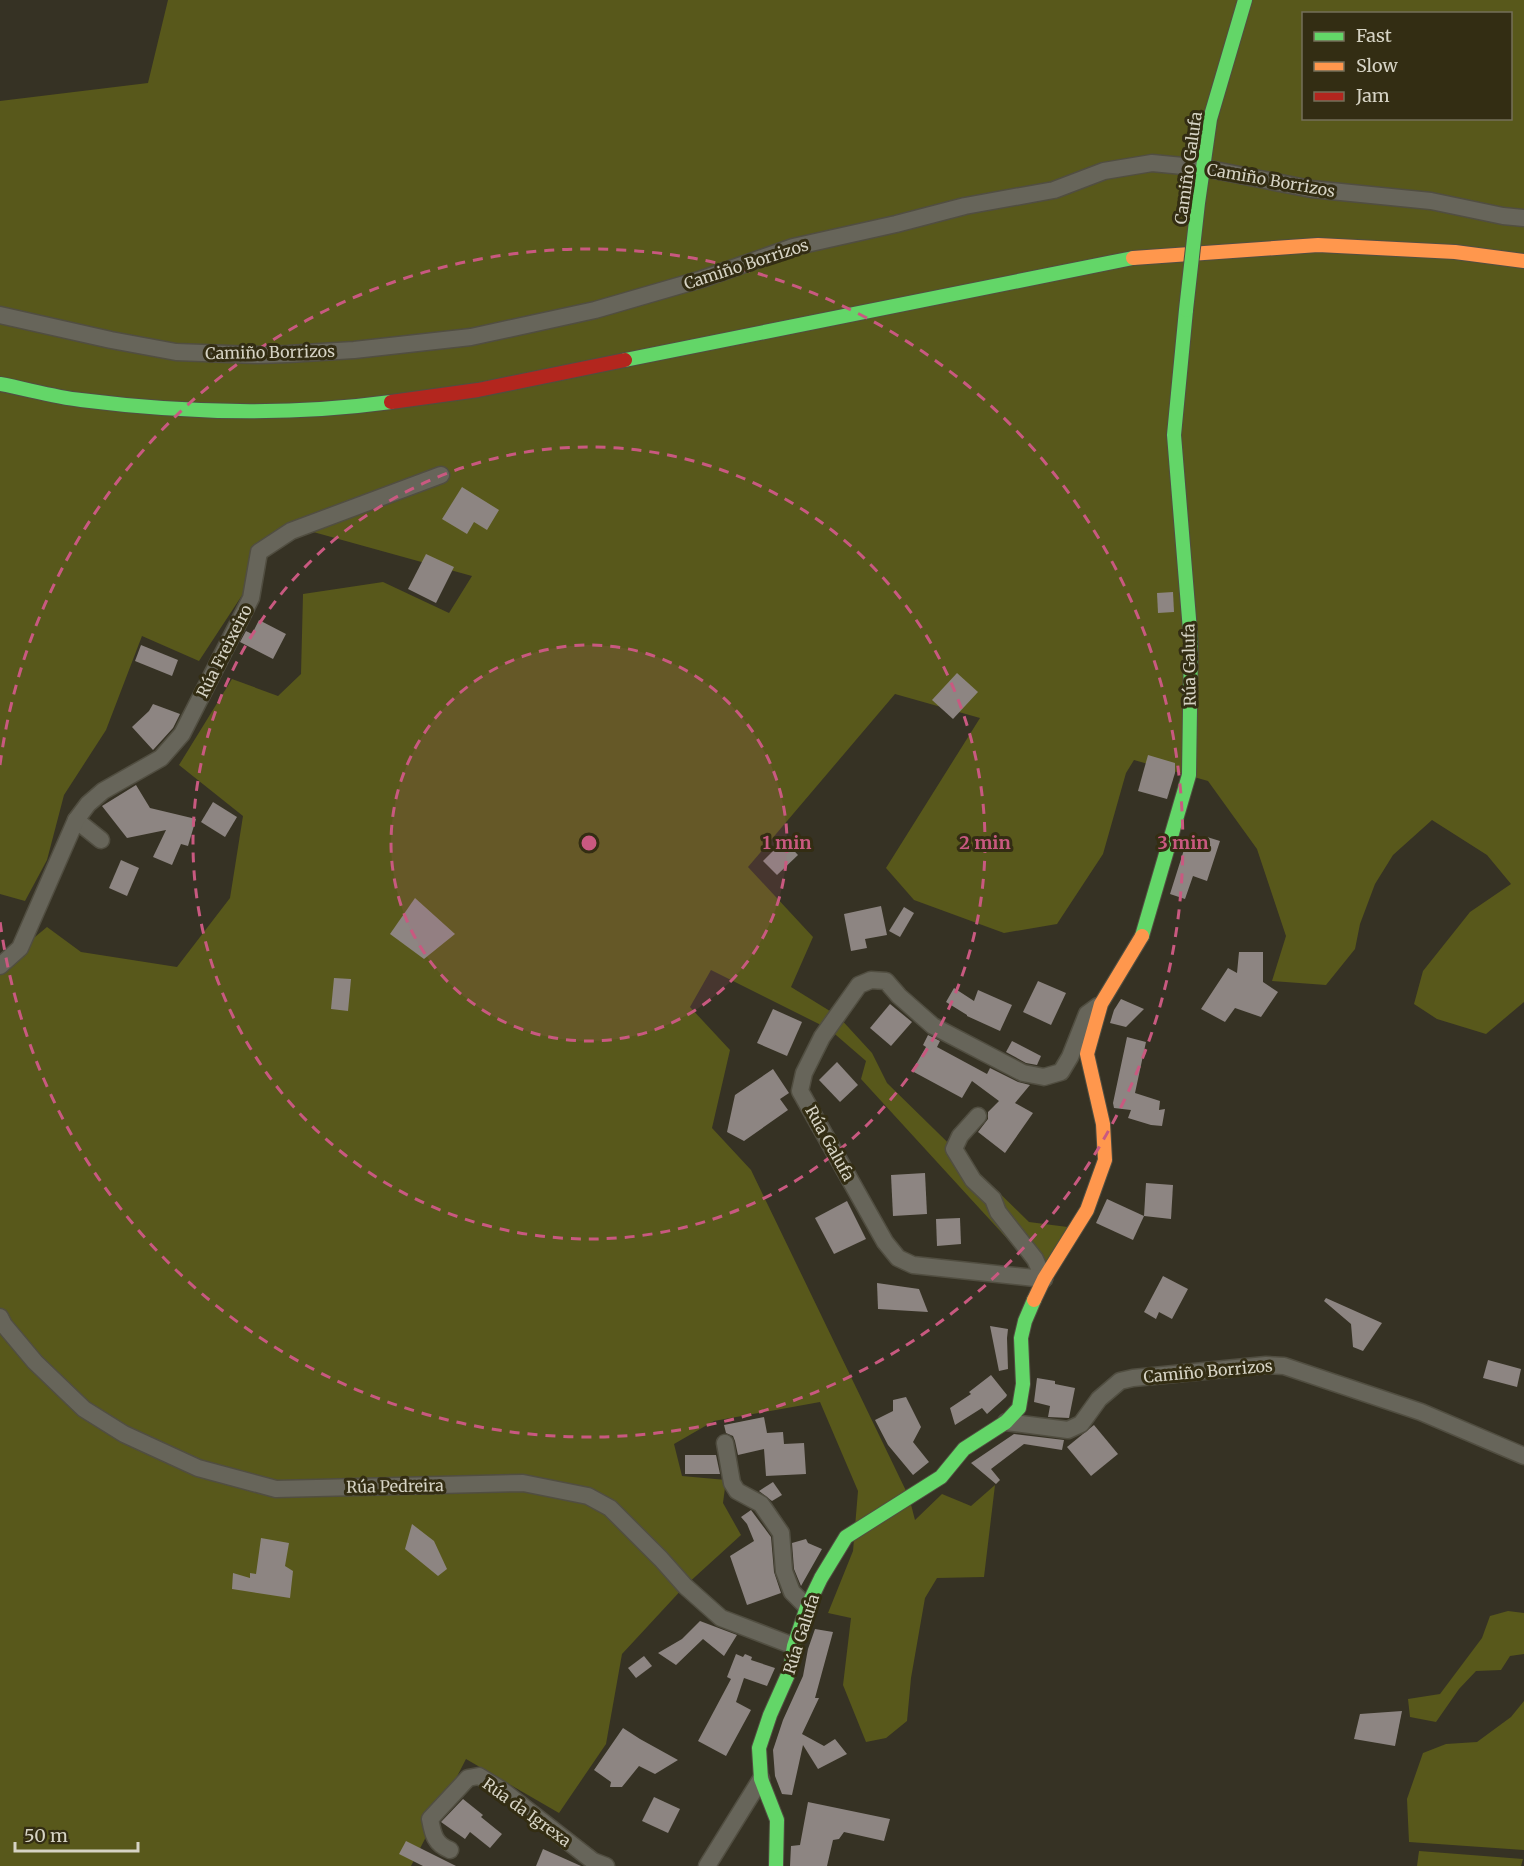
<svg xmlns="http://www.w3.org/2000/svg" width="1524" height="1866" font-family="Merriweather,serif">
	<style>
		.green { fill: #58581b; fill-rule: evenodd }
		.building { fill: #8d8582 }
		.lines { fill: none; stroke-linecap: round; stroke-linejoin: round }
		.street-casing { stroke: #514e41; stroke-width: 19 }
		.fast-casing { stroke: #514e41; stroke-width: 16 }
		.slow-casing { stroke: #514e41; stroke-width: 16 }
		.jam-casing { stroke: #514e41; stroke-width: 16 }
		.street { stroke: #67655a; stroke-width: 16 }
		.fast { stroke: #63d668; stroke-width: 14 }
		.slow { stroke: #ff974d; stroke-width: 14 }
		.jam { stroke: #b3261e; stroke-width: 14 }
		.fast-bridge-casing { stroke: #514e41; stroke-width: 16; stroke-linecap: butt }
		.fast-bridge { stroke: #63d668; stroke-width: 14 }
		.ring { fill: none; stroke: #c95980; stroke-width: 3; stroke-dasharray: 10 8 }
		.labels { text-anchor: middle; dominant-baseline: central; stroke-width: 6; stroke-linejoin: round; paint-order: stroke }
		.street-label { font-size: 16px; fill: #d6d3c4; stroke: #332d13 }
		.centre { fill: #c95980; stroke: #332d13; stroke-width: 3 }
		.ring-label { font-size: 18px; text-anchor: middle; font-weight: bold; fill: #c95980; stroke: #332d13; stroke-width: 6; stroke-linejoin: round; paint-order: stroke }
	</style>
	<rect width="100%" height="100%" fill="#363224"/>
	<g class="green">
		<path d="M168,0H1524V1002L1486,1034L1437,1019L1414,1004L1423,971L1470,912L1511,884L1487,855L1432,820L1393,855L1375,884L1360,924L1355,949L1326,985L1272,981L1286,936L1257,849L1208,781L1134,760L1126,773L1103,854L1057,924L1004,933L914,900L886,868L980,718L895,694L748,867L813,937L791,987L838,1016L872,1053L887,1083L1029,1222L1083,1229L1044,1279L861,1079L866,1061L829,1029L711,970L690,1007L730,1050L712,1128L751,1170L909,1497L915,1520L942,1494L971,1506L995,1485L984,1577L937,1578L925,1598L911,1678L907,1721L886,1738L866,1742L843,1685L851,1618L828,1613L853,1551L858,1491L820,1402L714,1421L674,1444L682,1476L726,1480L723,1503L741,1535L685,1586L622,1654L606,1744L559,1813L466,1759L411,1866H0V966L47,927L81,952L177,967L230,898L243,816L179,765L232,679L278,696L301,674L303,594L383,582L449,613L472,576L288,525L199,661L142,636L106,730L64,795L47,860L25,901L0,894V101L148,83ZM1304,14H1510V118H1304Z"/>
		<polygon points="1508,1611 1524,1613 1524,1654 1510,1656 1501,1670 1476,1671 1459,1689 1436,1722 1410,1717 1408,1699 1440,1694 1482,1638 1490,1616"/>
		<polygon points="1524,1701 1524,1850 1409,1842 1407,1799 1423,1753 1446,1744 1477,1742 1511,1717"/>
		<polygon points="1419,1851 1523,1859 1521,1866 1417,1866"/>
	</g>
	<g class="building">
		<polygon points="462,487 499,510 487,530 474,522 467,534 442,519"/>
		<polygon points="426,554 454,567 436,603 408,589"/>
		<polygon points="1173,592 1174,612 1158,613 1157,593"/>
		<polygon points="259,620 286,634 273,659 240,642 246,631 252,634"/>
		<polygon points="141,645 178,660 172,676 135,661"/>
		<polygon points="957,673 978,692 953,719 932,700"/>
		<polygon points="153,704 180,714 173,728 153,750 132,727 149,711"/>
		<polygon points="1148,755 1175,763 1175,773 1167,799 1138,791"/>
		<polygon points="136,785 150,808 196,819 188,846 181,844 172,865 153,857 166,830 127,838 102,806"/>
		<polygon points="213,802 237,817 225,837 201,822"/>
		<polygon points="1188,837 1205,842 1207,837 1220,841 1207,881 1193,876 1185,899 1170,894"/>
		<polygon points="784,840 798,855 777,875 763,861"/>
		<polygon points="121,860 139,868 127,896 109,888"/>
		<polygon points="415,898 455,934 424,959 390,934"/>
		<polygon points="881,906 887,935 865,939 867,948 851,951 844,914"/>
		<polygon points="904,907 914,913 900,937 889,931"/>
		<polygon points="1239,952 1263,952 1263,982 1278,992 1261,1017 1235,1008 1225,1022 1201,1009 1228,968 1237,973"/>
		<polygon points="334,978 351,979 348,1011 331,1009"/>
		<polygon points="1038,981 1066,993 1051,1025 1023,1012"/>
		<polygon points="954,988 974,1001 978,990 1012,1005 1000,1031 967,1016 967,1015 946,1002"/>
		<polygon points="1121,999 1144,1009 1126,1027 1110,1023 1114,1010"/>
		<polygon points="890,1004 912,1022 891,1046 870,1028"/>
		<polygon points="773,1009 802,1022 787,1056 757,1043"/>
		<polygon points="928,1035 940,1041 937,1047 987,1074 990,1068 1018,1082 1030,1085 1015,1103 1033,1113 1005,1153 978,1132 988,1119 988,1112 999,1101 972,1081 962,1098 912,1071 926,1047 923,1045"/>
		<polygon points="1127,1037 1146,1042 1135,1093 1160,1101 1159,1110 1165,1109 1162,1126 1151,1125 1128,1118 1131,1110 1114,1108 1113,1103"/>
		<polygon points="1012,1041 1041,1056 1037,1065 1026,1063 1006,1052"/>
		<polygon points="837,1062 858,1085 840,1102 819,1080"/>
		<polygon points="773,1069 789,1093 780,1099 788,1110 744,1141 727,1132 735,1095"/>
		<polygon points="925,1173 927,1214 893,1216 891,1175"/>
		<polygon points="1146,1183 1173,1185 1171,1219 1144,1216"/>
		<polygon points="1107,1199 1144,1216 1133,1240 1096,1223"/>
		<polygon points="847,1201 866,1239 834,1254 815,1218"/>
		<polygon points="960,1218 961,1244 937,1246 936,1219"/>
		<polygon points="1163,1276 1188,1289 1172,1319 1159,1312 1156,1319 1144,1312"/>
		<polygon points="877,1283 919,1289 928,1312 878,1309"/>
		<polygon points="1326,1298 1382,1323 1363,1351 1353,1347 1351,1324 1324,1301"/>
		<polygon points="990,1326 1008,1329 1007,1338 1008,1369 999,1371"/>
		<polygon points="1488,1360 1521,1369 1517,1387 1483,1378"/>
		<polygon points="991,1375 1007,1395 1006,1397 987,1414 982,1408 955,1425 950,1408 971,1394 969,1392"/>
		<polygon points="1037,1378 1055,1381 1055,1384 1075,1388 1069,1418 1048,1417 1050,1406 1034,1402"/>
		<polygon points="906,1397 921,1427 913,1442 929,1462 913,1475 888,1445 875,1420 893,1411 893,1400"/>
		<polygon points="764,1417 767,1433 783,1432 784,1444 804,1443 806,1474 766,1476 764,1449 738,1455 735,1441 733,1436 726,1433 724,1425"/>
		<polygon points="1094,1425 1118,1454 1091,1476 1067,1447"/>
		<polygon points="1014,1434 1064,1440 1062,1450 1024,1444 991,1469 1000,1480 996,1484 971,1463"/>
		<polygon points="685,1455 716,1455 720,1474 685,1474"/>
		<polygon points="773,1482 782,1495 772,1501 759,1491"/>
		<polygon points="751,1510 771,1537 774,1572 781,1593 747,1605 730,1556 754,1541 747,1524 741,1517"/>
		<polygon points="412,1524 434,1541 447,1569 438,1576 405,1549"/>
		<polygon points="261,1538 289,1543 285,1566 293,1571 290,1598 232,1589 233,1573 250,1578 250,1573 256,1574"/>
		<polygon points="806,1539 808,1543 822,1549 801,1586 794,1569 792,1543"/>
		<polygon points="700,1621 737,1635 724,1656 703,1639 676,1665 658,1653 682,1639"/>
		<polygon points="815,1629 833,1632 815,1698 819,1698 802,1734 824,1746 835,1739 847,1754 818,1769 803,1745 792,1795 782,1794 775,1776 773,1750 783,1720 803,1676 808,1649"/>
		<polygon points="736,1654 743,1657 745,1654 752,1657 751,1660 775,1668 767,1686 744,1678 736,1702 751,1710 726,1756 698,1741 731,1679 727,1677"/>
		<polygon points="644,1656 652,1666 636,1678 628,1668"/>
		<polygon points="1402,1711 1395,1746 1354,1739 1360,1714"/>
		<polygon points="623,1728 640,1739 678,1760 655,1774 639,1766 622,1787 610,1787 611,1782 594,1770"/>
		<polygon points="654,1797 680,1809 668,1833 642,1821"/>
		<polygon points="463,1799 483,1815 481,1817 502,1834 490,1848 470,1832 465,1839 441,1822"/>
		<polygon points="808,1802 890,1819 884,1841 844,1832 839,1839 833,1840 827,1866 790,1866 791,1846 800,1845"/>
		<polygon points="406,1841 456,1866 423,1866 399,1854"/>
		<polygon points="543,1849 581,1866 536,1866"/>
	</g>
	<g class="lines">
		<defs>
			<g id="street">
				<polyline points="0,315 111,340 176,352 258,355 288,354 354,350 471,337 595,310 702,279 793,247 896,224 965,206 1054,190 1104,171 1152,163 1204,168 1311,189 1431,201 1503,216 1524,218"/>
				<polyline points="76,820 101,840"/>
				<polyline points="0,966 20,948 76,820 88,804 103,791 161,758 182,734 251,598 259,552 291,531 441,475"/>
				<polyline points="978,1116 960,1136 954,1149 973,1180 993,1199 998,1212 1035,1259 1044,1279"/>
				<polyline points="1044,1279 913,1265 898,1258 885,1242 800,1091 804,1073 822,1037 859,985 871,980 886,981 899,996 933,1026 1023,1073 1044,1077 1061,1072 1070,1057 1087,1014 1098,1006"/>
				<polyline points="0,1317 4,1325 35,1362 84,1409 124,1434 198,1468 276,1489 523,1483 588,1496 610,1508 661,1559 685,1586 721,1618 794,1646"/>
				<polyline points="1006,1422 1068,1430 1081,1424 1099,1399 1120,1381 1133,1378 1266,1365 1284,1366 1421,1412 1524,1456"/>
				<polyline points="725,1443 732,1483 737,1491 761,1504 781,1533 784,1571 792,1592 807,1607"/>
				<path d="M450,1850C435,1844 433,1835 430,1819L468,1778L479,1776L502,1790L593,1861L606,1866"/>
				<polyline points="707,1866 761,1779"/>
			</g>
			<g id="fast">
				<polyline points="1198,203 1210,119 1245,0"/>
				<polyline points="625,360 1133,258"/>
				<path d="M0,384C27,389 54,397 81,400C183,413 288,416 391,402"/>
				<polyline points="1142,936 1189,775 1191,643 1174,435 1186,310"/>
				<polyline points="776,1866 777,1820 761,1779 759,1748 770,1715 790,1670 794,1646 807,1607 821,1578 846,1537 941,1477 964,1449 1006,1422 1019,1408 1023,1384 1021,1338 1025,1321 1034,1300"/>
			</g>
			<g id="slow">
				<polyline points="1133,258 1318,245 1455,252 1524,261"/>
				<polyline points="1034,1300 1044,1279 1087,1210 1105,1160 1103,1124 1087,1054 1101,1004 1142,936"/>
			</g>
			<polyline id="jam" points="391,402 478,390 625,360"/>
		</defs>
		<use href="#street" class="street-casing"/>
		<use href="#fast" class="fast-casing"/>
		<use href="#slow" class="slow-casing"/>
		<use href="#jam" class="jam-casing"/>
		<use href="#street" class="street"/>
		<use href="#fast" class="fast"/>
		<use href="#slow" class="slow"/>
		<use href="#jam" class="jam"/>
		<defs>
			<polyline id="fast-bridge" points="1186,310 1198,203"/>
		</defs>
		<use href="#fast-bridge" class="fast-bridge-casing"/>
		<use href="#fast-bridge" class="fast-bridge"/>
	</g>
	<circle cx="589" cy="843" r="198" fill="#c95980" fill-opacity=".12"/>
	<g class="ring">
		<circle cx="589" cy="843" r="198"/>
		<circle cx="589" cy="843" r="396"/>
		<path d="M0 765A594 594 0 1 1 0 921"/>
	</g>
	<g class="labels">
		<g class="street-label">
			<text transform="translate(1188 168) rotate(-82)">Camiño Galufa</text>
			<text transform="translate(1271 180) rotate(10)">Camiño Borrizos</text>
			<text transform="translate(746 264) rotate(-18)">Camiño Borrizos</text>
			<text transform="translate(270 352) rotate(-1)">Camiño Borrizos</text>
			<text transform="translate(224 651) rotate(-63)">Rúa Freixeiro</text>
			<text transform="translate(1189 665) rotate(-91)">Rúa Galufa</text>
			<text transform="translate(830 1143) rotate(61)">Rúa Galufa</text>
			<text transform="translate(1208 1371) rotate(-5)">Camiño Borrizos</text>
			<text transform="translate(395 1486) rotate(-1)">Rúa Pedreira</text>
			<text transform="translate(801 1634) rotate(-72)">Rúa Galufa</text>
			<text transform="translate(527 1812) rotate(36)">Rúa da Igrexa</text>
		</g>
	</g>
	<circle cx="589" cy="843" r="9" class="centre"/>
	<g class="ring-label">
		<text x="787" y="849">1 min</text>
		<text x="985" y="849">2 min</text>
		<text x="1183" y="849">3 min</text>
	</g>
	<rect x="1302" y="12" width="210" height="108" fill="#332d13" stroke="#746f5a" stroke-width="1.5"/>
	<rect x="1314" y="32" width="30" height="9" fill="#63d668" stroke="#746f5a" stroke-width="1.5"/>
	<text x="1356" y="42" font-size="18" fill="#d6d3c4">Fast</text>
	<rect x="1314" y="62" width="30" height="9" fill="#ff974d" stroke="#746f5a" stroke-width="1.5"/>
	<text x="1356" y="72" font-size="18" fill="#d6d3c4">Slow</text>
	<rect x="1314" y="92" width="30" height="9" fill="#b3261e" stroke="#746f5a" stroke-width="1.5"/>
	<text x="1356" y="102" font-size="18" fill="#d6d3c4">Jam</text>
	<path d="M15 1842v9h123v-9" fill="none" stroke="#d6d3c4" stroke-width="3"/>
	<text x="24" y="1842" font-size="18" fill="#d6d3c4" stroke="#332d13" stroke-width="4.5" paint-order="stroke">50 m</text>
</svg>
